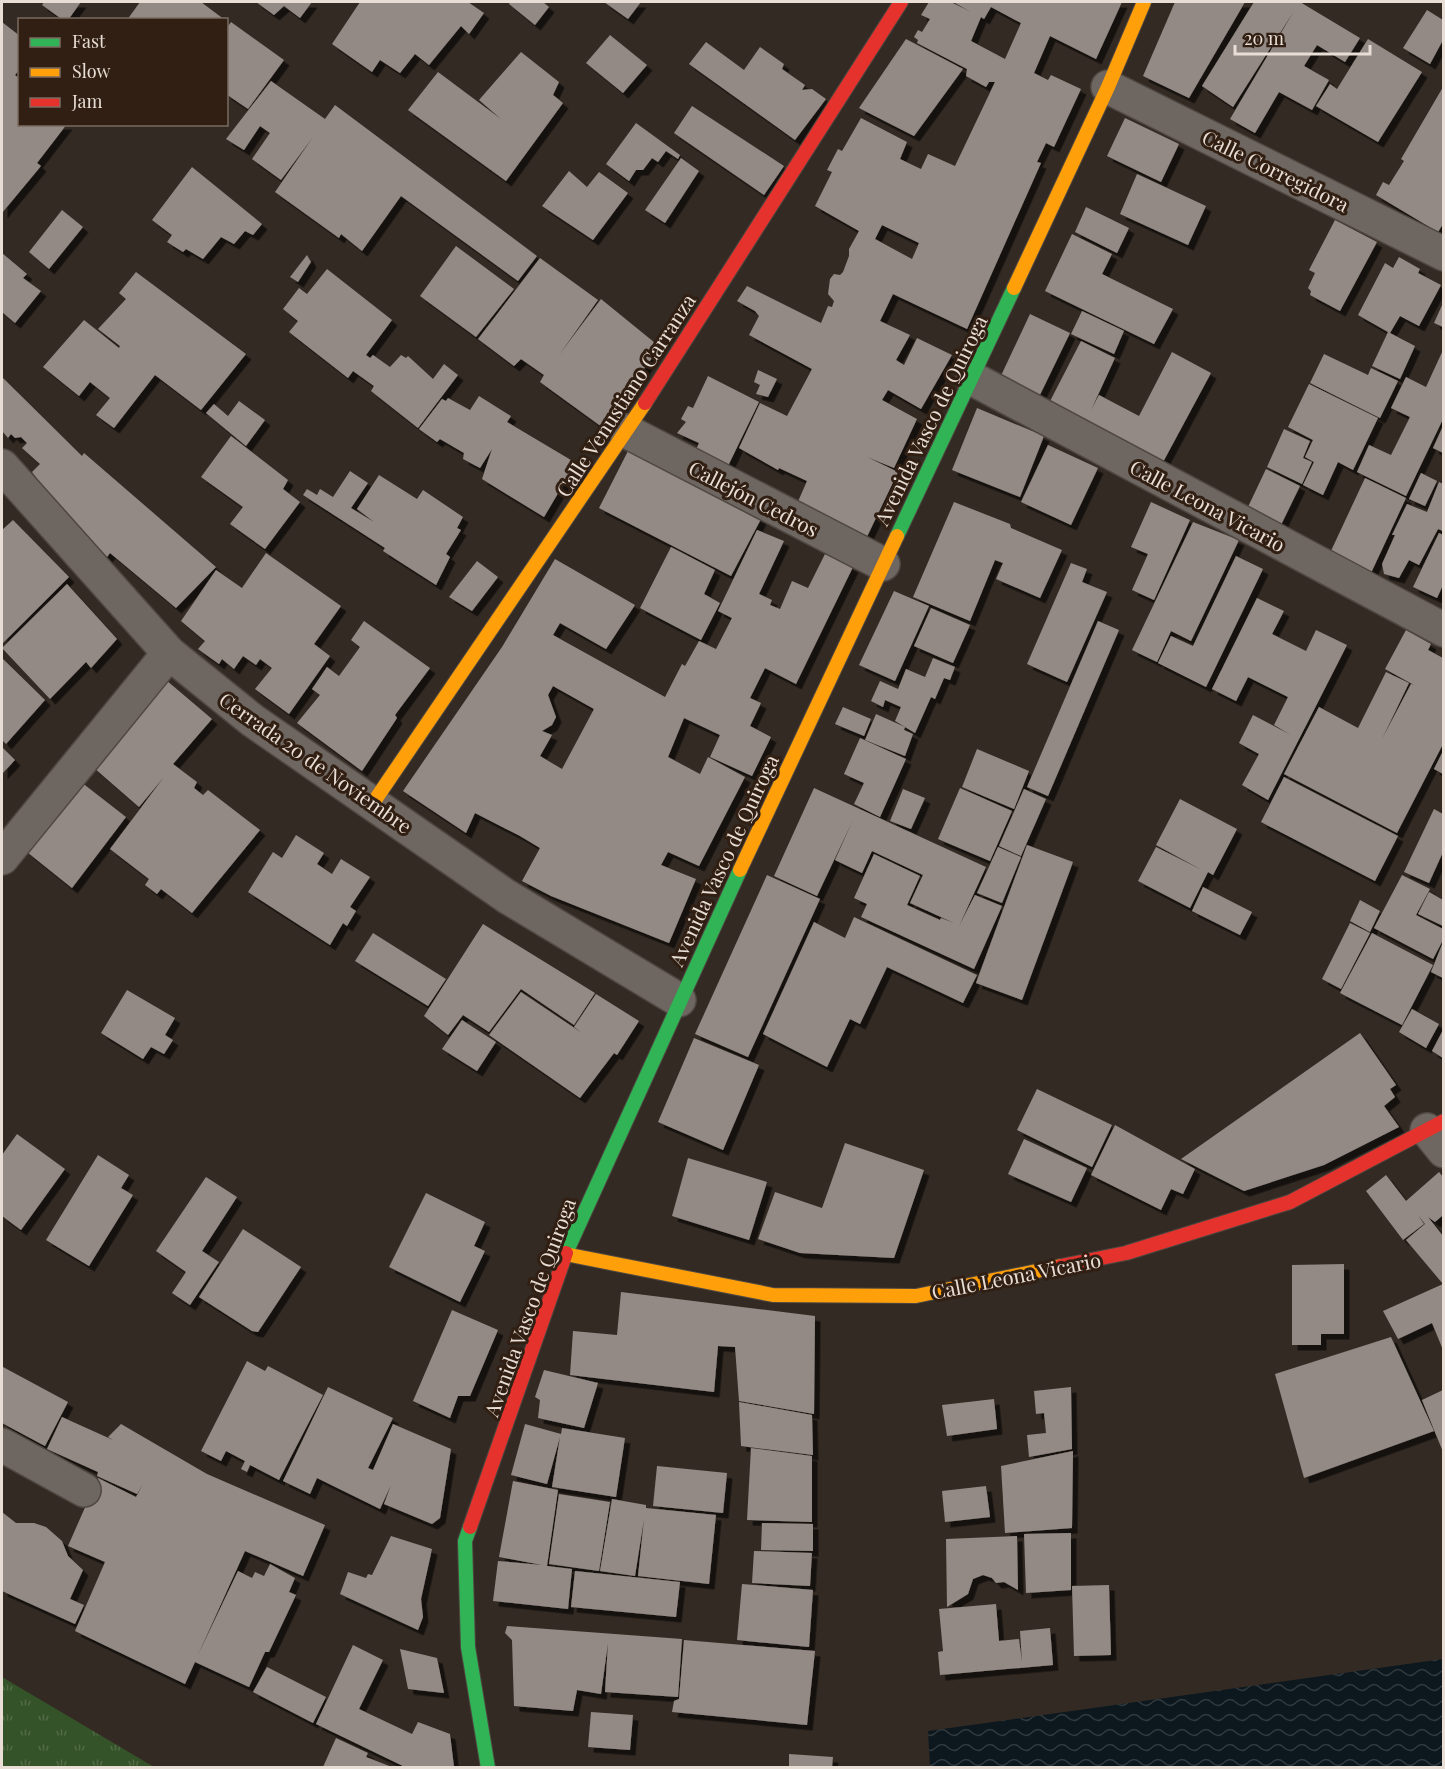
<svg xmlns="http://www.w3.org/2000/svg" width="1445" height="1769" font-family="'Playfair Display',serif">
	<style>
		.grass { fill: url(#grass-tufts) }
		.water { fill: url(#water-waves) }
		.building { fill: #948a85; fill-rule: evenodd; filter: url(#shadow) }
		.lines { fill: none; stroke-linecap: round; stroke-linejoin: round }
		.street-casing { stroke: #4f4741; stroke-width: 36 }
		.fast-casing { stroke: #4f4741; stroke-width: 16 }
		.slow-casing { stroke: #4f4741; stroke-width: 16 }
		.jam-casing { stroke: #4f4741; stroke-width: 16 }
		.street { stroke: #6e6660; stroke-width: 33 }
		.fast { stroke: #30b455; stroke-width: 14 }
		.slow { stroke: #ff9f0a; stroke-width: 14 }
		.jam { stroke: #e5322d; stroke-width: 14 }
		.labels { text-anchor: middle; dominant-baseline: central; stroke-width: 6; stroke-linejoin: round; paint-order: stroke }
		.street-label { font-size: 20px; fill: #e9ded5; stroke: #301f12 }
	</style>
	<defs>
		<pattern id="grass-tufts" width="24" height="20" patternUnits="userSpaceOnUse" patternTransform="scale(1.5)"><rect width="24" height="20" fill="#345329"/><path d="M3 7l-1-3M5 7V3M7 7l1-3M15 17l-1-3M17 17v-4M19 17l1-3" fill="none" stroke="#516b47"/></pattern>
		<pattern id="water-waves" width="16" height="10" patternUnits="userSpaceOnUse" patternTransform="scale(1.5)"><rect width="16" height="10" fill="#0d181e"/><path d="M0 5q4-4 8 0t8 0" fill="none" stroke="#30393e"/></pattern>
		<filter id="shadow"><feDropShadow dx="5.5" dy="5.5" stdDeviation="0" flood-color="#0009"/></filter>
	</defs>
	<rect width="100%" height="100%" fill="#332a23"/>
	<polygon class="grass" points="2,1677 154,1767 2,1767"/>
	<polygon class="water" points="1443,1659 1443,1767 930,1767 928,1731"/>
	<g class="building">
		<polygon points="44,2 81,2 68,20 63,20 42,5"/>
		<polygon points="140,2 201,2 225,20 127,20"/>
		<polygon points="256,2 312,2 300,18 284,6 274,15"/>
		<polygon points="360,2 468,2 484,13 469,34 461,26 429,65 415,54 400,73 380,60 372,72 332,44"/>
		<polygon points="510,2 543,2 549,7 535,25 509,4"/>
		<polygon points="604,2 641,2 628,19"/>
		<path d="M929,2H951L971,12L953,2H1122L1096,59L1050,36L1034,73L1048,80L1051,75L1081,89L1054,147L1046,143L1037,162L1041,163L967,329L893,294L880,321L910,335L896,360L904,365L917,338L952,355L921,409L888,390L882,400L917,419L894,468L867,457L898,472L864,543L796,506L807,481L779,468L778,470L739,448L760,403L787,416L812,369L749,335L759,316L755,311L737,301L747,286L821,323L828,306L832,307L834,301L828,294L830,279L834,274L840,275L843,272L849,256V249L859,231L815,206L832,172L827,170L838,149L842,151L861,118L907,142L900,159L921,169L928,154L955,166L995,82H989L986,87L966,76L967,69L917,43L918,40L914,37L918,30L922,32L930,19L921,15ZM991,7L1021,23L1005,59L971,41L981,17L984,19ZM882,225L919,243L912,259L875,239Z"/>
		<polygon points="1175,2 1245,2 1189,98 1143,76"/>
		<polygon points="1254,2 1300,2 1360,38 1345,62 1317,45 1304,66 1329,80 1312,110 1279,92 1255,133 1230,119 1294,11 1233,107 1202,86"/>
		<polygon points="1427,10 1443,20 1443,40 1430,64 1403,48"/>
		<polygon points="2,22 20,36 20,69 15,75 20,79 20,124 67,124 37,163 41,166 2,213"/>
		<polygon points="231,22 284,60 248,109 226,94 226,29"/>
		<polygon points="610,35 647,65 623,93 586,63"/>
		<polygon points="906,39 963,69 914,136 859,108"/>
		<polygon points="1368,39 1422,72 1378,142 1316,106 1330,84 1337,89"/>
		<polygon points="706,42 744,70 760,47 784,64 782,69 805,85 802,90 812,89 826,99 795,140 689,64"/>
		<polygon points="521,52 559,82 553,95 563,103 506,181 408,110 438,72 501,119 479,100"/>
		<polygon points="271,81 325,119 335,105 537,256 518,281 401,196 362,251 341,234 339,238 275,192 313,137 281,180 252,159 270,133 260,126 244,150 226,139"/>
		<polygon points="1443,87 1443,224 1438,232 1376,195 1383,182 1389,185 1404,161 1401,159"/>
		<polygon points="692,106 784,166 764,195 674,133"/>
		<polygon points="1125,118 1179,144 1161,182 1107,156"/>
		<polygon points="636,123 680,155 678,159 666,151 658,162 652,158 643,170 636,170 629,181 606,164"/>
		<polygon points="681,158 699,171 665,223 645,210"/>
		<polygon points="192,167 262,224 253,235 245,231 234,244 221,237 203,259 186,249 183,252 167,242 172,235 152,220"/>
		<polygon points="569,171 587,187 599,172 628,193 593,240 542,206"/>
		<polygon points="1137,174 1206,206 1188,245 1120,214"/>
		<polygon points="1086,207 1129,228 1117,253 1075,232"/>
		<polygon points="62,210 83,227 49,269 29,252"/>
		<polygon points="1335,220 1377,242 1340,311 1310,295 1311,291 1308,288 1315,273 1309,270"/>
		<polygon points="1072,234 1112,254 1102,274 1173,309 1154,344 1045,291"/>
		<polygon points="456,246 514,289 476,337 420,296"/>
		<polygon points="2,253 27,274 23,278 41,291 15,323 2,312"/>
		<polygon points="307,255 311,262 298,282 290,277"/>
		<polygon points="1399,257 1420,269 1418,273 1441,285 1419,326 1400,316 1390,333 1415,346 1400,379 1372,366 1388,332 1358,315 1385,263 1393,268"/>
		<polygon points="540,258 598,300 559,355 601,299 660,347 602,427 540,382 544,375 521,359 514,366 478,339"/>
		<polygon points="327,269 392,320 366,355 370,358 373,355 390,367 401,355 406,358 408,356 433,379 444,364 458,375 418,428 371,391 374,386 353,371 348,378 289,332 298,321 283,309 299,288 307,294"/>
		<polygon points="136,272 246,354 201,410 155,375 114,428 96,415 110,398 90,382 79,396 43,367 84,320 119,348 120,346 98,329 126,299 119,293"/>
		<polygon points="1443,303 1443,327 1434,323"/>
		<polygon points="1082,311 1124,331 1114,354 1071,334"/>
		<polygon points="1030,314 1070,333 1037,401 998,382"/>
		<polygon points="1081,341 1115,358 1091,410 1099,395 1139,416 1172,352 1211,373 1162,464 1047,407"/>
		<polygon points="1443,350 1443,419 1406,496 1357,472 1369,445 1391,455 1410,417 1391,408 1406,377 1426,387"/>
		<polygon points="1324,354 1368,375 1371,368 1398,381 1380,418 1310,383"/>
		<polygon points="758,370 777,379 768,397 756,394 760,385 754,382"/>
		<polygon points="708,376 759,402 727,468 694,454 699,443 677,433 686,422 681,419 688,406 693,408"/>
		<polygon points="2,377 82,456 84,453 216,567 176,608 110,553 107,557 79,534 32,472 40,464 22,448 27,443 21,437 15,438 11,434 8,438 2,431"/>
		<polygon points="1309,384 1378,418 1353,470 1338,462 1323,495 1303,485 1314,462 1305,457 1313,440 1288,427"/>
		<polygon points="479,396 511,416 507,422 576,463 544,517 482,479 492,449 480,468 463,459 464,453 440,439 437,442 419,429 442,399 446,401 448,398 470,410"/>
		<polygon points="239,401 265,420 246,446 206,413 214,404 228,416"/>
		<polygon points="977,408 1044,436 1020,497 952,470"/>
		<polygon points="1443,426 1443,453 1433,448"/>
		<polygon points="1284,429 1310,441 1303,458 1312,462 1302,484 1267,467"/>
		<polygon points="231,436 288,480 283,489 300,502 265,549 230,524 243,507 201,477"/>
		<polygon points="1048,445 1098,468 1071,525 1021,502"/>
		<polygon points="628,451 761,519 731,576 599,508"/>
		<polygon points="1266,469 1300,486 1281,525 1247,509"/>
		<polygon points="350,471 368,483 351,508 374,522 357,509 379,475 417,499 423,490 463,517 457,528 461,530 446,554 450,557 436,585 383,551 385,548 303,495 307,489 317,495 320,489 333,497"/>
		<polygon points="1421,473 1437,481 1425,506 1409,499"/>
		<polygon points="1365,478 1406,498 1371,573 1330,553"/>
		<polygon points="1439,482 1443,484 1443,531 1438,529 1419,565 1409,560 1399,578 1384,574 1382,564 1395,535 1392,535 1407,504 1427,512"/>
		<polygon points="954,502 1010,524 1011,528 1062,550 1040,598 996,579 1003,563 995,560 970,621 913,597"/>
		<polygon points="1151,502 1190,520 1154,600 1132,590 1148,554 1131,547"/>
		<polygon points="13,520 69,577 2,644 2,530"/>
		<polygon points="1193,522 1239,540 1191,641 1171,631 1157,662 1132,650"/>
		<path d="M757,530L784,541L759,594L772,600L770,605L780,609L792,581L808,588L825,554L853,567L796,684L765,668L750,698L761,703L750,726L771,737L752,776L710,757L720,735L684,718L668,757L700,774L708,757L745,777L699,866L668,852L661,865L696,879L669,943L551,896L522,881L540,848L520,836L475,813L466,833L403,791L502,647L555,559L635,605L606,649L560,623L553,635L665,697L682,664L685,666L699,641L716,649L732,618L718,611ZM553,686L594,709L562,769L540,756L552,735L542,731L552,725L556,717L548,695Z"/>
		<polygon points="1439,533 1443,535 1443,585 1437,598 1413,587"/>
		<polygon points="671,547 715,570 704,594 720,603 701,640 640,608"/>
		<polygon points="266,553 341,606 314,644 330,656 289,714 255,689 272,668 260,659 256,665 243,656 234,669 222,659 219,664 198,649 205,641 181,621 216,570 242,588"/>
		<polygon points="1236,556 1263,569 1206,687 1158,663 1171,636 1193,646"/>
		<polygon points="477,561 498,577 472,611 449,597"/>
		<polygon points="1071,563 1087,569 1082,582 1107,592 1067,682 1027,664"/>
		<polygon points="67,584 117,639 91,668 86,662 50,699 2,648"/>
		<polygon points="894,591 929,606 895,681 859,665"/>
		<polygon points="1257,598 1284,611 1272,634 1306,651 1316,630 1347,645 1268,800 1242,785 1259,754 1239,743 1253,715 1291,735 1274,725 1288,697 1248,677 1236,701 1212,689"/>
		<polygon points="931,608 970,625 953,663 914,646"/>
		<polygon points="364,621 430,668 395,715 397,718 362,771 297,723 320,695 312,689 327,667 339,676 360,647 351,640"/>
		<polygon points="1098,621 1119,630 1048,796 1027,787"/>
		<polygon points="1406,630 1431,644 1428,650 1443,658 1443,744 1397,833 1284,774 1319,707 1358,728 1386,672 1409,683 1382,739 1411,684 1414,685 1385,669"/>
		<polygon points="2,658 45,700 6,744 2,740"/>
		<polygon points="933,658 955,667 950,680 944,678 935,699 931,697 915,733 895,721 901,707 885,700 883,707 871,701 880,681 898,689 906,669 925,677"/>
		<polygon points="166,680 212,719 173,764 197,782 194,788 203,795 208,790 260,830 192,913 161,889 157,894 145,885 149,879 110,849 164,777 139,807 93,767"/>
		<polygon points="843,707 871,719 864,736 835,724"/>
		<polygon points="876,714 905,727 904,730 913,734 905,756 865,740"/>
		<polygon points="860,738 906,759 880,817 854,804 864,783 844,774"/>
		<polygon points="2,747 15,760 2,774"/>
		<polygon points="977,749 1029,771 1014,809 962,787"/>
		<polygon points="1443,751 1443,774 1434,769"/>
		<polygon points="1284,777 1398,836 1375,881 1261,822"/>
		<polygon points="81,782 126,817 72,888 27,852"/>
		<polygon points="814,788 986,867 959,926 975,895 1002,906 974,969 861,917 867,904 854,898 874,854 920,876 907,905 940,920 941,918 954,923 910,903 923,875 872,851 862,873 835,860 853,820 817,896 774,876"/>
		<polygon points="960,788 1012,811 990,861 938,839"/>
		<polygon points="903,789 925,798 911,829 890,821"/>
		<polygon points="1024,789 1046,799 1021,856 999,846"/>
		<polygon points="1180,799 1237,829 1213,875 1208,872 1190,908 1138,881 1156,847 1202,870 1156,845"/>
		<polygon points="1434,809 1443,814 1443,852 1429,883 1404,872"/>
		<polygon points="296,835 324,853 317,864 332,874 341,859 370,877 350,907 356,911 347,926 343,923 330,945 248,892 273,852 282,858"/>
		<polygon points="1027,845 1073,862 1022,1000 976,983"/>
		<polygon points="998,847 1021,857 1002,903 977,893"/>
		<polygon points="767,875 820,899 748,1057 695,1034"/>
		<polygon points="1402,875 1430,889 1416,915 1443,929 1443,940 1433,959 1374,928"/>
		<polygon points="1203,887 1252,912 1240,935 1192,911"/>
		<polygon points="1429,892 1443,900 1443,926 1418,914"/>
		<polygon points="1360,900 1380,911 1370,932 1350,921"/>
		<polygon points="854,917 977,975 963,1003 887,967 860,1024 850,1019 827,1067 763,1034 814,922 845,938"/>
		<polygon points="1350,923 1370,933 1341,989 1322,979"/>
		<polygon points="483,924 595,993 574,1025 521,989 489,1032 463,1015 448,1035 424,1016"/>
		<polygon points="373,933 446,979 428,1006 355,961"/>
		<polygon points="1372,933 1433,965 1402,1025 1340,993"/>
		<polygon points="1443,942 1443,978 1431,972"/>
		<polygon points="127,990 175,1018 165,1035 173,1040 164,1054 151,1047 143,1059 101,1033"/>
		<polygon points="521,992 582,1033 574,1027 596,994 639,1021 617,1055 614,1053 580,1098 489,1035"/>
		<polygon points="1412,1009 1439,1024 1426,1048 1399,1032"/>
		<polygon points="462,1020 496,1042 477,1071 442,1049"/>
		<polygon points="1443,1030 1443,1058 1432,1051"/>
		<polygon points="1360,1033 1396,1085 1390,1089 1395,1097 1384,1106 1399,1127 1324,1165 1244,1191 1181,1159"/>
		<polygon points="694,1038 759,1065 723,1150 658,1122"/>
		<polygon points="1037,1089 1112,1125 1092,1167 1017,1130"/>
		<polygon points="1115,1125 1195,1169 1183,1194 1171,1189 1161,1210 1091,1175"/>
		<polygon points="17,1134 65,1169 21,1230 2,1216 2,1155"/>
		<polygon points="1024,1139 1087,1168 1071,1202 1008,1174"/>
		<polygon points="845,1143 924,1170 894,1258 800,1253 758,1239 775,1192 822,1208"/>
		<polygon points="98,1155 129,1175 121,1188 133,1195 89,1266 46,1240"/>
		<polygon points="688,1158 767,1182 749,1240 672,1216"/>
		<polygon points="1439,1172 1443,1177 1443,1215 1435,1222 1428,1217 1443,1236 1443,1350 1432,1323 1398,1339 1383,1311 1443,1284 1406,1240 1425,1224 1418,1215 1424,1224 1403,1240 1366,1191 1386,1175 1406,1201"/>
		<polygon points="206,1177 237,1197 202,1251 219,1262 190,1305 172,1293 186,1272 156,1251"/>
		<polygon points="426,1193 485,1222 474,1246 485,1251 460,1302 389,1267"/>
		<polygon points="243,1229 301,1267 258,1332 252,1331 199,1297"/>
		<polygon points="1344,1264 1344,1334 1321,1334 1321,1345 1292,1345 1292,1265"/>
		<polygon points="621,1292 815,1316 814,1414 739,1401 735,1347 718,1346 714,1392 570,1375 573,1331 617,1335"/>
		<polygon points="452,1310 498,1330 470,1396 458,1396 450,1418 413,1401"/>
		<polygon points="1391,1337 1434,1431 1304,1478 1275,1374"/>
		<polygon points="247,1361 265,1371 268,1366 323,1395 279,1480 250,1465 247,1472 241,1469 245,1461 226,1451 221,1461 201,1451"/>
		<polygon points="3,1367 68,1402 45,1446 2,1423"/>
		<polygon points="544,1370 598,1383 584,1428 538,1418 540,1400 535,1397"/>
		<polygon points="328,1387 393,1418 368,1468 373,1470 393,1424 451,1449 440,1518 432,1524 384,1504 391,1485 380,1509 317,1478 310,1494 283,1481"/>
		<polygon points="1071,1387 1072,1449 1029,1457 1027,1435 1046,1433 1044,1413 1036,1414 1034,1391"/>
		<polygon points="1443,1390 1443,1452 1422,1400"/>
		<polygon points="994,1399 997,1429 947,1436 942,1405"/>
		<polygon points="739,1402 812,1415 813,1455 741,1446"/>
		<polygon points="62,1417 113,1440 108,1437 121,1424 207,1474 325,1525 303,1576 245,1551 197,1657 238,1571 252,1578 255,1572 264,1576 270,1564 295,1578 289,1592 296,1595 269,1652 265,1652 249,1687 195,1662 185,1684 75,1631 105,1562 68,1546 98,1478 136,1497 143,1484 137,1494 97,1476 98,1472 47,1449"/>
		<polygon points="525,1424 561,1434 562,1428 625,1438 616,1497 552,1487 560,1437 547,1484 511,1475"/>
		<polygon points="751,1448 812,1456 812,1522 747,1520"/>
		<polygon points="1073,1451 1072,1528 1005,1533 1001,1466"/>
		<polygon points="657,1466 727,1473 723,1513 653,1506"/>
		<polygon points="513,1481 558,1490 547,1566 572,1569 568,1609 493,1601 498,1561 542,1565 499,1557"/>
		<polygon points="986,1486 990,1517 945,1522 942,1491"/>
		<polygon points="559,1494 610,1502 599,1571 549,1564"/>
		<polygon points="612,1499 646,1505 646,1508 716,1515 709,1584 638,1576 644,1519 635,1576 600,1571"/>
		<polygon points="2,1512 16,1523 34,1523 46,1527 62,1541 68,1556 83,1570 70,1599 84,1605 75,1624 2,1591"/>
		<polygon points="762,1523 813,1524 813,1551 761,1550"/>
		<polygon points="1071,1533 1071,1590 1026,1593 1024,1534"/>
		<polygon points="391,1536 432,1549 421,1599 423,1617 418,1630 340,1594 348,1572 366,1578 368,1574 372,1575"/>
		<polygon points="1017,1536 1018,1590 1004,1582 996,1583 992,1578 983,1575 973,1579 968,1594 947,1607 946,1539"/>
		<polygon points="754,1551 812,1553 810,1586 752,1583"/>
		<polygon points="575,1571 680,1582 676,1617 571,1607"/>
		<polygon points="742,1584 813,1590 809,1647 737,1640"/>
		<polygon points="1109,1585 1111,1655 1074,1656 1072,1586"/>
		<polygon points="996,1604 999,1641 1019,1639 1022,1662 1020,1631 1050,1628 1053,1665 940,1675 938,1652 943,1651 939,1609"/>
		<polygon points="507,1626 682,1639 678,1697 605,1692 608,1643 601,1694 577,1690 573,1711 514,1706 512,1640 505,1633"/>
		<polygon points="684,1640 815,1651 807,1725 672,1712 674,1701 679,1699"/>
		<polygon points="353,1645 383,1660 359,1709 412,1734 418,1722 450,1734 454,1767 405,1767 316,1724"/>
		<polygon points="400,1649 437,1658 444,1693 408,1689"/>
		<polygon points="267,1667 326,1697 313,1723 253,1692"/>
		<polygon points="591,1712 633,1715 630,1750 588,1747"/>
		<polygon points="336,1738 368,1753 366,1757 392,1767 323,1767"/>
		<polygon points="789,1754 833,1757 832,1767 789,1767"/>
	</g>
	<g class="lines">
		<defs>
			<g id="street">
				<polyline points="1108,87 1444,254"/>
				<polyline points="973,379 1444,630"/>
				<polyline points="626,431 883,564"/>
				<polyline points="2,466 169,653 252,720 506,896 679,1000"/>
				<polyline points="2,858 169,653"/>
				<polyline points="1427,1130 1444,1151"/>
				<polyline points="2,1445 84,1490"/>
			</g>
			<g id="fast">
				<polyline points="897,536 1014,288"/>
				<polyline points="566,1253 740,870"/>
				<polyline points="470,1527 465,1541 468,1647 488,1768"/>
			</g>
			<g id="slow">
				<polyline points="1014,288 1108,87 1144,2"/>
				<polyline points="373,803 645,403"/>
				<polyline points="740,870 897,536"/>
				<polyline points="565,1254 773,1295 916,1296 1061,1266"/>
			</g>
			<g id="jam">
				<polyline points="645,403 901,2"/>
				<polyline points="1061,1266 1126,1253 1290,1202 1444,1121"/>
				<polyline points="470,1527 566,1253"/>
			</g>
		</defs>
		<use href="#street" class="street-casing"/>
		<use href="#fast" class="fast-casing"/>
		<use href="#slow" class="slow-casing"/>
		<use href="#jam" class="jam-casing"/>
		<use href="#street" class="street"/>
		<use href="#fast" class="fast"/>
		<use href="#slow" class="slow"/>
		<use href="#jam" class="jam"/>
	</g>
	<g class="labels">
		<g class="street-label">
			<text transform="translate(1276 170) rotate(26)">Calle Corregidora</text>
			<text transform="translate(625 395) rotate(-57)">Calle Venustiano Carranza</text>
			<text transform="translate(930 420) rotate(-64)">Avenida Vasco de Quiroga</text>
			<text transform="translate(754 498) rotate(27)">Callejón Cedros</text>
			<text transform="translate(1208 505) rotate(28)">Calle Leona Vicario</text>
			<text transform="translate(316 762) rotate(35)">Cerrada 20 de Noviembre</text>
			<text transform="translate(723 860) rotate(-65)">Avenida Vasco de Quiroga</text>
			<text transform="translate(1016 1275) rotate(-11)">Calle Leona Vicario</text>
			<text transform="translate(529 1307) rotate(-70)">Avenida Vasco de Quiroga</text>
		</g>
	</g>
	<rect width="1445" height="1769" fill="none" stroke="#e9ded5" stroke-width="6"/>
	<rect x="18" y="18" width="210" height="108" fill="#301f12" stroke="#7a6b60" stroke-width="1.5"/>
	<rect x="30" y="38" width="30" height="9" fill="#30b455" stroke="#7a6b60" stroke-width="1.5"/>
	<text x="72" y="48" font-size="18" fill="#e9ded5">Fast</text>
	<rect x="30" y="68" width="30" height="9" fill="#ff9f0a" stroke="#7a6b60" stroke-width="1.5"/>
	<text x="72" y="78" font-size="18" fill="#e9ded5">Slow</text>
	<rect x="30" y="98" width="30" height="9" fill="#e5322d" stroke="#7a6b60" stroke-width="1.5"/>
	<text x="72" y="108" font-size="18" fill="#e9ded5">Jam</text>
	<path d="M1235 45v9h135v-9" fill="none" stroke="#e9ded5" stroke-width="3"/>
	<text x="1244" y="45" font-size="18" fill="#e9ded5" stroke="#301f12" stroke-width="4.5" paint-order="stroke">20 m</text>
</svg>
